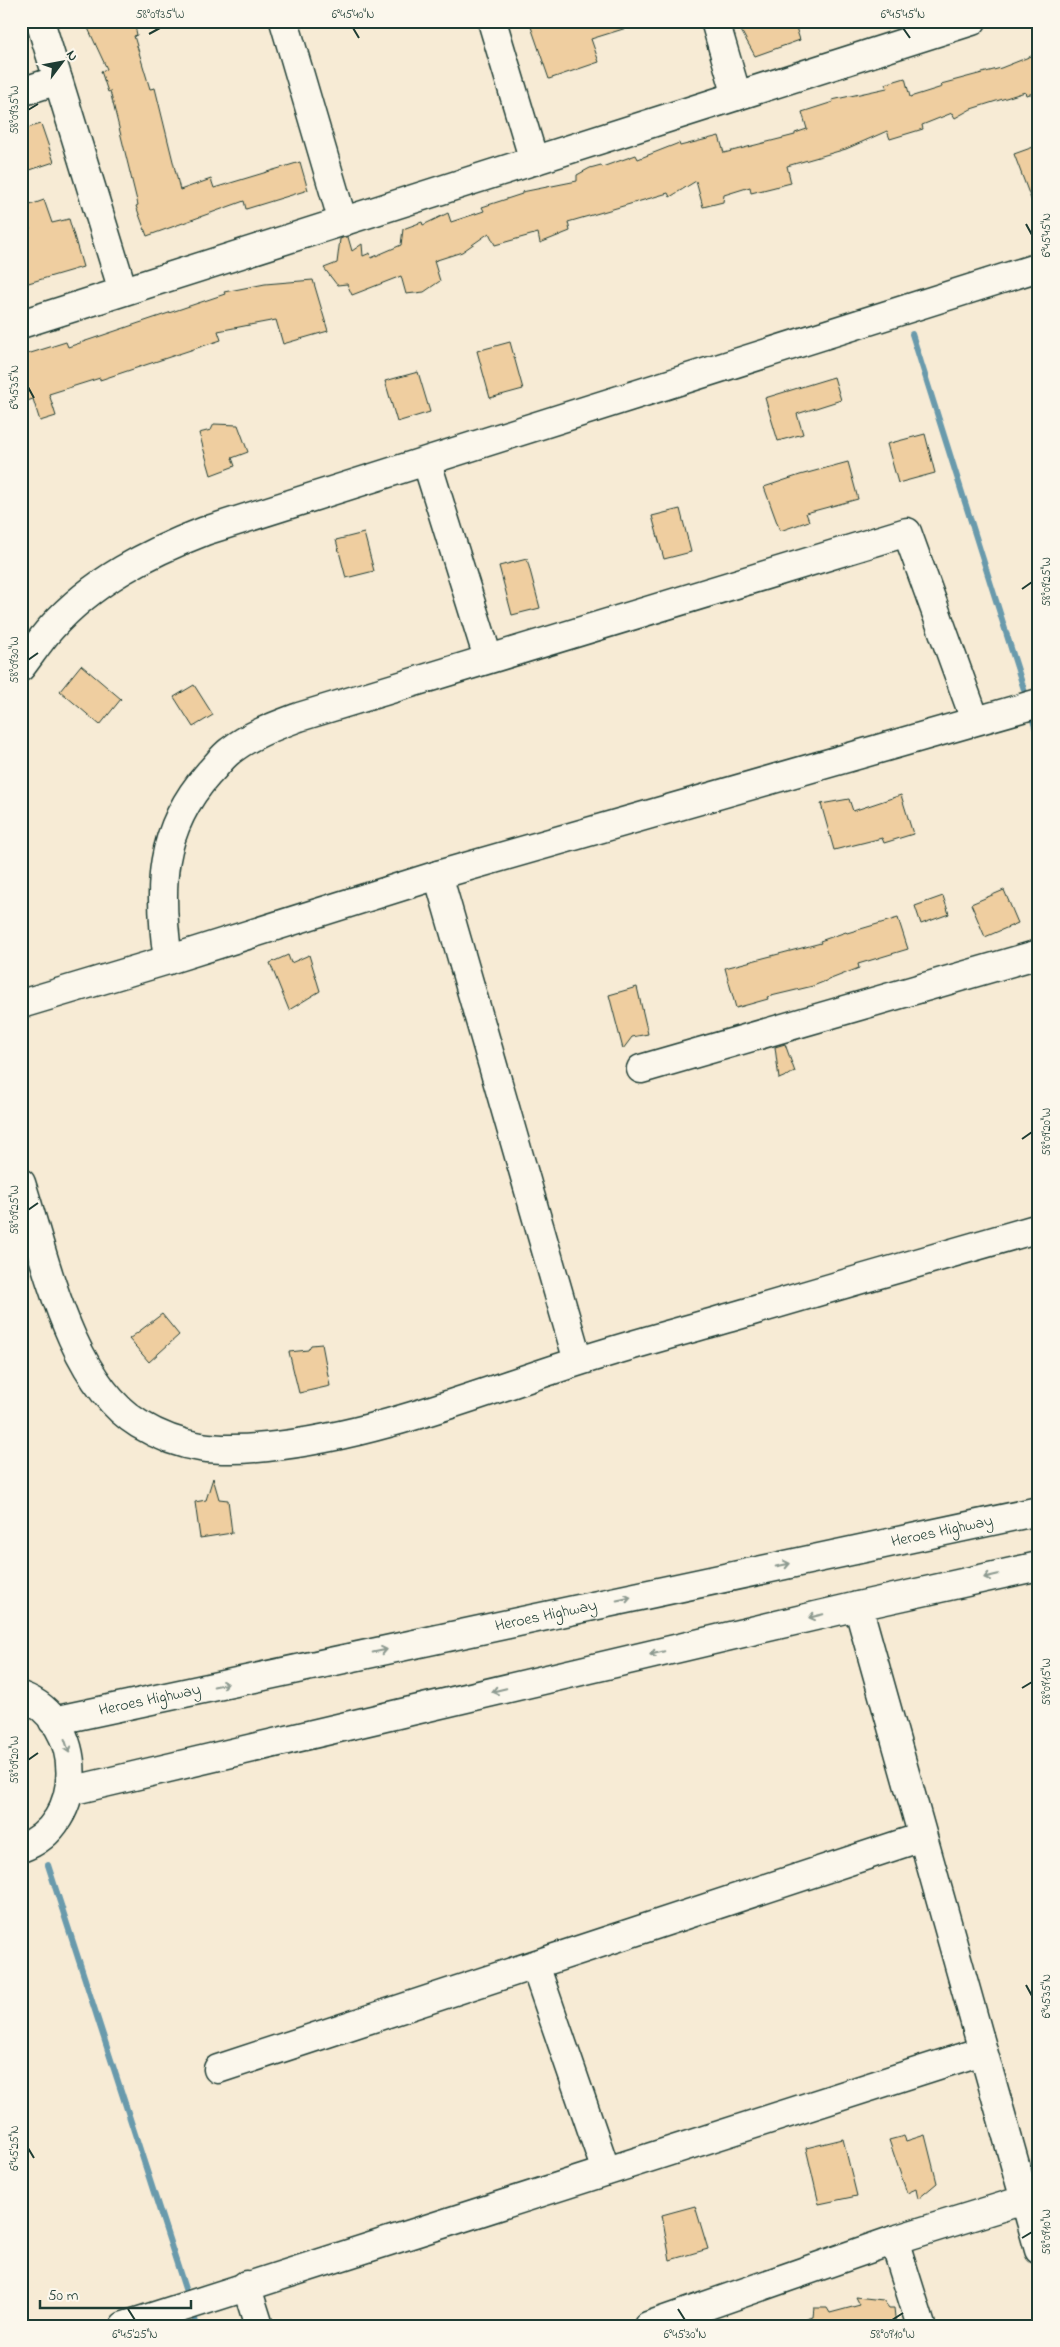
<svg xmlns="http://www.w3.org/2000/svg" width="1060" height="2347" font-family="'Indie Flower',sans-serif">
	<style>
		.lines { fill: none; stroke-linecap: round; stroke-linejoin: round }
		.stream { stroke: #699aac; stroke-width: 6 }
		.building { fill: #efcea0; stroke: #1f3d34 }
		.minor-casing { stroke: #1f3d34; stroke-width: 31 }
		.major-casing { stroke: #1f3d34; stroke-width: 31 }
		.minor { stroke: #fbf7ec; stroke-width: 28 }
		.major { stroke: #fbf7ec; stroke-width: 28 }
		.oneway { stroke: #8d9a90 }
		.ticks { fill: none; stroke: #1f3d34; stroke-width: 2 }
		.labels { text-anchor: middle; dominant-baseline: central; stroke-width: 4.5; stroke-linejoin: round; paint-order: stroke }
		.street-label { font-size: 16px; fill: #1f3d34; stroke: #fbf7ec }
		.neatline { fill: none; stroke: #1f3d34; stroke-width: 2 }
		.ticks-label { font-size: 12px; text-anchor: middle; fill: #1f3d34 }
	</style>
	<rect width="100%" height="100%" fill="#f7ebd5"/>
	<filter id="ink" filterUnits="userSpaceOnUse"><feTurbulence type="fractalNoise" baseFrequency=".02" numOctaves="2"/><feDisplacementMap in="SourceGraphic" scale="10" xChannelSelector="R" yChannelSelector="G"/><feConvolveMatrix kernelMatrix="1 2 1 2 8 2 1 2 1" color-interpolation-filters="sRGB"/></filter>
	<g filter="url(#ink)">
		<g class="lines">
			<g class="stream">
				<polyline points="912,334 1027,699"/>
				<polyline points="1030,711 1039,739"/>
				<polyline points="48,1865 188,2298"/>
				<polyline points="192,2310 197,2326"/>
			</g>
		</g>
		<g class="building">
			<polygon points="95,21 134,21 137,35 134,36 150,89 155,88 180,190 211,179 214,188 300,162 308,190 246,209 244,201 147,236 136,206 138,205 110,91 108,92 101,71 107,69 87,26 96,25"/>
			<polygon points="529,21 635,21 636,25 591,39 599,62 549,79"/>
			<polygon points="752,21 794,21 800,40 755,56 738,25"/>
			<polygon points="1039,53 1039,92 1026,95 1025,92 971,109 955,118 952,113 922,125 923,129 890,139 887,131 846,149 787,166 791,183 751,193 750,187 724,195 723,202 703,207 696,181 670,197 668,193 568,222 570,231 540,243 538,233 495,245 489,233 462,252 434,261 440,281 424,292 406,294 401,276 352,295 347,284 337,285 324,268 337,263 340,239 345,237 348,237 352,251 362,244 363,256 370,253 371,258 401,245 403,229 422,222 423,225 448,213 451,222 484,211 482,207 522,194 522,192 577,181 577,175 590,168 601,165 602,167 636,155 638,159 679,143 680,146 719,136 724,153 795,135 795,133 807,129 802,112 833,102 832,100 887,88 885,84 905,78 910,97 942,87 941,84 1001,68"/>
			<polygon points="41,124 54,162 21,173 21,130"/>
			<polygon points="1039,145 1039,215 1037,215 1014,154"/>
			<polygon points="44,200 52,223 69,219 83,267 25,284 21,272 21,232 30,229 22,208"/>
			<polygon points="313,280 328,331 283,344 276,320 218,331 221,340 100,380 100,378 49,394 56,416 40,421 33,399 21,403 21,356 66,342 68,347 225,294 224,292 265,284"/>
			<polygon points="510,342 523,389 490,398 477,351"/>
			<polygon points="418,372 430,412 397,422 385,381"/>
			<polygon points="834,377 841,400 797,414 803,434 778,441 765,398"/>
			<polygon points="214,424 238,425 248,452 232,458 235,466 211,475 199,433 211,430"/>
			<polygon points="925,434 935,473 898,483 887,444"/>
			<polygon points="848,462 858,499 806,513 809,521 780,531 764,487 800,475"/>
			<polygon points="680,509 691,552 664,559 652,516"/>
			<polygon points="364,533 374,571 346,578 336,540"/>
			<polygon points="527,559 540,608 512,615 499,566"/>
			<polygon points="81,665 121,699 100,725 60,691"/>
			<polygon points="194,685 213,715 193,727 174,697"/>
			<polygon points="901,795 913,834 884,843 882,838 834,850 821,804 849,799 853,811"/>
			<polygon points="1004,890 1018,923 985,937 971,904"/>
			<polygon points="943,896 949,914 921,924 915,906"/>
			<polygon points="898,918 908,949 858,964 859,968 813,986 767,997 768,999 736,1008 725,968 821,943 820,941 846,932 847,933"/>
			<polygon points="288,955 291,963 309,955 320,991 289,1010 270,963"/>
			<polygon points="637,987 648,1034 632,1037 623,1049 609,995"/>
			<polygon points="785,1044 795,1072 779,1079 775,1047"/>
			<polygon points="162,1314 179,1335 149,1362 129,1339"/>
			<polygon points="322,1344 330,1386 299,1393 289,1352 308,1350 311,1345"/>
			<polygon points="213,1478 219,1499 228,1500 232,1533 200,1538 195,1502 206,1500"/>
			<polygon points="925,2135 937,2183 918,2199 916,2189 907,2193 889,2140 904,2136 906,2141"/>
			<polygon points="843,2139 857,2196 819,2204 806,2148"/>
			<polygon points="695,2206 708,2249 670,2260 662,2215"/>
			<polygon points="856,2297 883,2300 889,2308 894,2308 896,2326 802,2326 801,2321 813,2317 814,2308 827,2308 830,2313 860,2305"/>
		</g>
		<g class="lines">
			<defs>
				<g id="minor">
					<polyline points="40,21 123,291"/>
					<polyline points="284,21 343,222"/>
					<polyline points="492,21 534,161"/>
					<polyline points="715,21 737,96"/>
					<polyline points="21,92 58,80"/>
					<polyline points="21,324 972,21"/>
					<polyline points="427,463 488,658"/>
					<path d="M21,667C31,654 40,640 51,628C93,581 148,553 205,531L1039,267"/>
					<polyline points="438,875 578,1361"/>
					<path d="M168,960C158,889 158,830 209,773C216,766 222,757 230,751C250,735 275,726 299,717L907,532L975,720"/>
					<polyline points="21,1004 168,960 438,875 1039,703"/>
					<polyline points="641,1069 1039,954"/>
					<path d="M21,1183C45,1257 69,1381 139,1424C182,1450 219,1452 267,1447C375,1436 476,1394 577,1362C629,1345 683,1331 735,1316C836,1286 938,1257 1039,1228"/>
					<polyline points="858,1606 1039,2250"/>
					<polyline points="535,1965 606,2171"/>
					<polyline points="218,2069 922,1837"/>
					<polyline points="894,2240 1011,2204 1025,2203"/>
					<polyline points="246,2285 259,2326"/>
					<polyline points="124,2326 982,2051"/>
					<polyline points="648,2326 894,2240 921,2326"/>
				</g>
				<g id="major">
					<path d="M21,1696C87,1720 87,1825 21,1848"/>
					<path id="s1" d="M53,1721L1039,1511"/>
					<polyline points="70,1791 858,1606 1039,1566"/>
				</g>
			</defs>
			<use href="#minor" class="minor-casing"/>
			<use href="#major" class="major-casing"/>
			<use href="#minor" class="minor"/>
			<use href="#major" class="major"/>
		</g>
		<defs><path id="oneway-shaft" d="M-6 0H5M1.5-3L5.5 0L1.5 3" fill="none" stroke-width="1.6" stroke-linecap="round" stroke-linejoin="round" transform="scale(1.25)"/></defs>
		<g class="oneway">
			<use href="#oneway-shaft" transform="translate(783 1565) rotate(-12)"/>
			<use href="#oneway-shaft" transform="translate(991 1576) rotate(167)"/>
			<use href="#oneway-shaft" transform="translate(624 1599) rotate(-12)"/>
			<use href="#oneway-shaft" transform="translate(816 1616) rotate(167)"/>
			<use href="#oneway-shaft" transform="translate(380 1651) rotate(-12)"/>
			<use href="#oneway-shaft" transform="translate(657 1653) rotate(167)"/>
			<use href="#oneway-shaft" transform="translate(221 1685) rotate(-12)"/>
			<use href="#oneway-shaft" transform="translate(499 1690) rotate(167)"/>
			<use href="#oneway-shaft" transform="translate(67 1746) rotate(71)"/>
		</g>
	</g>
	<path class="ticks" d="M353,28L359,38M903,28L910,38M149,34L160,28M28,110L38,104M1026,224L1032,235M28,387L34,398M1022,589L1032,582M28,660L38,653M1022,1139L1032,1132M28,1210L38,1203M1022,1688L1032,1682M28,1760L38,1753M1026,1985L1032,1996M28,2148L34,2158M1022,2238L1032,2232M128,2309L135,2320M678,2309L685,2320M892,2320L903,2313"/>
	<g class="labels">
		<g class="street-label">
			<text stroke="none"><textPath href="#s1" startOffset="909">Heroes Highway</textPath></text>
			<text stroke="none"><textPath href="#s1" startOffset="504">Heroes Highway</textPath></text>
			<text stroke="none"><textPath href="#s1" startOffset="99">Heroes Highway</textPath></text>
		</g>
	</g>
	<rect width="1060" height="2347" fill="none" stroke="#fbf7ec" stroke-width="55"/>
	<g transform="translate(62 62) rotate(58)" stroke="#fbf7ec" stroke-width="4" paint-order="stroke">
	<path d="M0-4L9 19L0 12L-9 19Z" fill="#1f3d34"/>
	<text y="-8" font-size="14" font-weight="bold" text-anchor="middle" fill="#1f3d34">N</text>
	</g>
	<path d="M40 2300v8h151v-8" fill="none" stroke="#1f3d34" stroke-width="2.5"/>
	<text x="48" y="2300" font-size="15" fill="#1f3d34" stroke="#fbf7ec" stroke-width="4" paint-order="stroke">50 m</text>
	<rect x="28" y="28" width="1004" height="2292" class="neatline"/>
	<g class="ticks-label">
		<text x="160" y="18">58°09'35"W</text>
		<text x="353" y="18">6°45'40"N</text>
		<text x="903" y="18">6°45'45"N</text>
		<text transform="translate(14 110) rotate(-90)" y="4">58°09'35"W</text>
		<text transform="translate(1046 235) rotate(-90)" y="4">6°45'45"N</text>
		<text transform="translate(14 387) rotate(-90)" y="4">6°45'35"N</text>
		<text transform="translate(1046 582) rotate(-90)" y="4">58°09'25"W</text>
		<text transform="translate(14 660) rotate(-90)" y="4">58°09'30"W</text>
		<text transform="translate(1046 1132) rotate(-90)" y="4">58°09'20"W</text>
		<text transform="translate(14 1210) rotate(-90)" y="4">58°09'25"W</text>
		<text transform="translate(1046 1682) rotate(-90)" y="4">58°09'15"W</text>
		<text transform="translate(14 1760) rotate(-90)" y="4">58°09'20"W</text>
		<text transform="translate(1046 1996) rotate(-90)" y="4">6°45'35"N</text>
		<text transform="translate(14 2148) rotate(-90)" y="4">6°45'25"N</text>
		<text transform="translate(1046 2232) rotate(-90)" y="4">58°09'10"W</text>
		<text x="135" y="2338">6°45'25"N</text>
		<text x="685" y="2338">6°45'30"N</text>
		<text x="892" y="2338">58°09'10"W</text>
	</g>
</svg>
